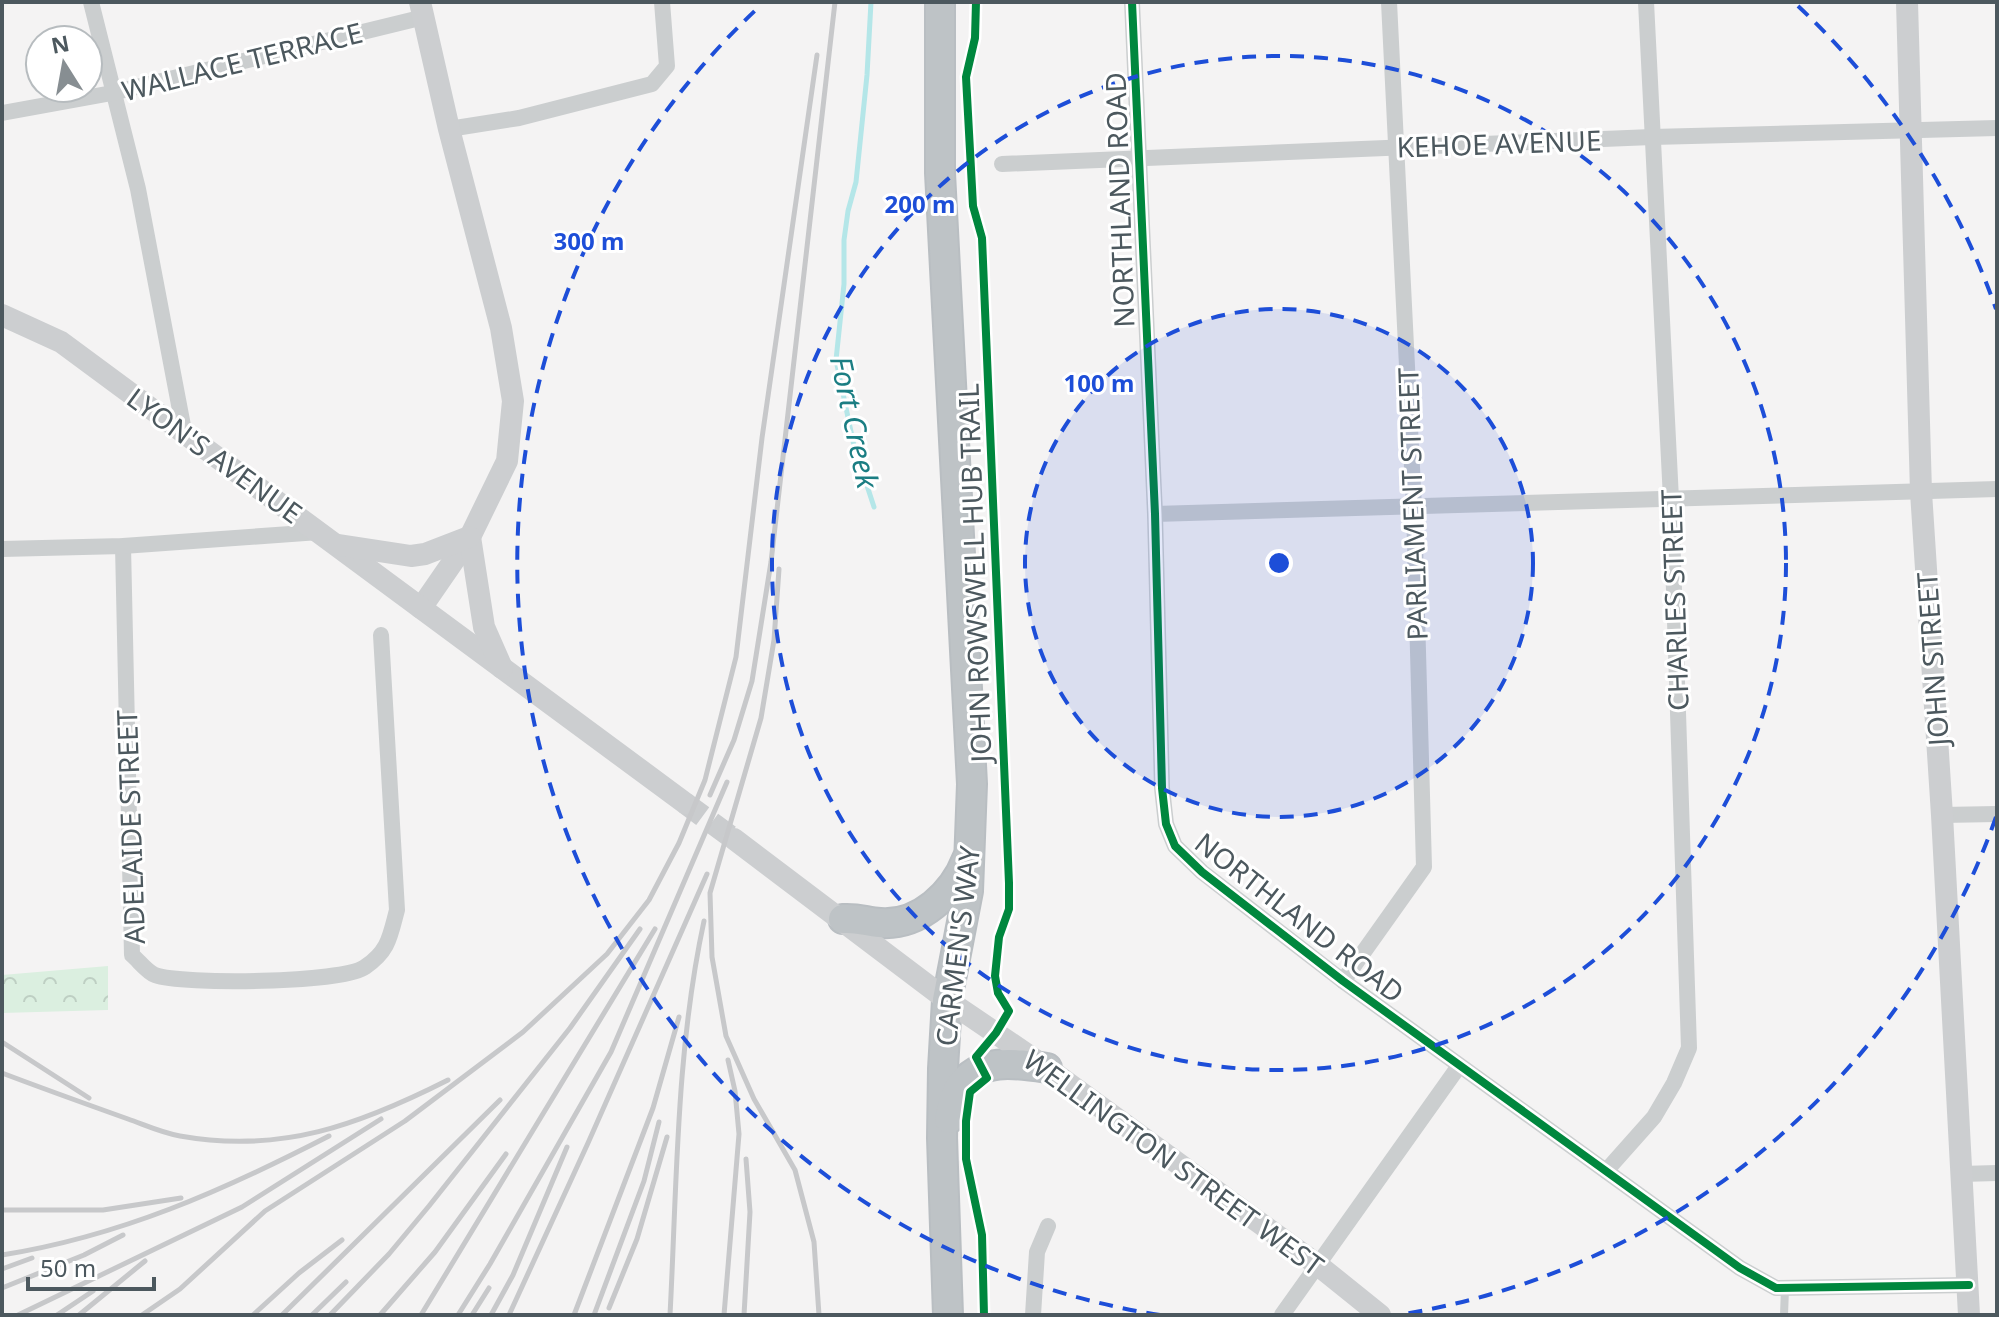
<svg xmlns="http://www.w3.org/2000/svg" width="1999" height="1317" font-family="'Noto Sans',sans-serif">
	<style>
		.forest { fill: url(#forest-crowns) }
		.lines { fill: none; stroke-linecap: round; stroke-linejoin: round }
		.stream { stroke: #b4e6e8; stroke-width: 5 }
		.secondary-tunnel { stroke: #caccce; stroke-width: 22; stroke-dasharray: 22 11; stroke-linecap: butt }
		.highway-casing { stroke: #b9bec2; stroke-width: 32 }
		.lane { stroke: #cbcecf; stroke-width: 8 }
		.street { stroke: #cbcecf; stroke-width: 16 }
		.secondary { stroke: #ccced0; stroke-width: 22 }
		.highway { stroke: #bec3c6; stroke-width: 28 }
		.rail { stroke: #c7c8ca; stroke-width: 5 }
		.cycleway-casing { stroke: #fff; stroke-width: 13 }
		.cycleway { stroke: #00873e; stroke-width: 8 }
		.ring { fill: none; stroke: #1d4ed8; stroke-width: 4; stroke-dasharray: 14 10 }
		.labels { text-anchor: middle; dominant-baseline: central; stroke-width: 6; stroke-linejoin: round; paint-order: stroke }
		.street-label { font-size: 28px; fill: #4c585e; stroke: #fff }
		.water-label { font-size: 30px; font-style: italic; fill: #1b7e83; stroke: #fff }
		.centre { fill: #1d4ed8; stroke: #fff; stroke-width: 4 }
		.ring-label { font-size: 24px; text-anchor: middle; font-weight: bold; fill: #1d4ed8; stroke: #fff; stroke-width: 6; stroke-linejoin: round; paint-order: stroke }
	</style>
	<defs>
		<pattern id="forest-crowns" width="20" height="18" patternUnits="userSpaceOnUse" patternTransform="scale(2)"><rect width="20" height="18" fill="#dbefe0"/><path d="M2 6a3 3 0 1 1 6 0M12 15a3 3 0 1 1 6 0" fill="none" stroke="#becfc3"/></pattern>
	</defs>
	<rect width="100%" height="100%" fill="#f4f3f3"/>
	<polygon class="forest" points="108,966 108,1010 2,1013 2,975"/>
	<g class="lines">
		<polyline class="stream" points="871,2 867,75 856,182 848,211 844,240 844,284 836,360 854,446 874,507"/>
		<polyline class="secondary-tunnel" points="685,803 734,839"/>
		<defs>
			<g id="highway">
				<polyline points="940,2 940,173 972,784 968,891 947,1000 943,1069 942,1138 948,1315"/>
				<path d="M843,919C859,918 866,922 880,923C920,926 954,893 967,859"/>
				<path d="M949,1119C952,1109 953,1097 959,1088C980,1057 1015,1063 1047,1068"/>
			</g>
		</defs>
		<use href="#highway" class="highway-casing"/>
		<polyline class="lane" points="1784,1315 1785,1289"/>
		<g class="street">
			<polyline points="91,2 138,189 184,431"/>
			<polyline points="1132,2 1155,514 1162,788 1166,824 1175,846 1202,872 1343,981 1740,1268 1776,1288 1969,1285"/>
			<polyline points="2,113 112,93 424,17"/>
			<polyline points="449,129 519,118 652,84 667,66 662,2"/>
			<polyline points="1002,164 1652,137 1997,128"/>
			<polyline points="1155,514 1997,489"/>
			<path d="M123,546L132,955C139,961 147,972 155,975C182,985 343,983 365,967C389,951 390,936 397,910L381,635"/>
			<polyline points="2,549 123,546 319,532"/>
			<polyline points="1942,815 1997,814"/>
			<polyline points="1343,981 1424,867 1414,508 1389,2"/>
			<polyline points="1606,1171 1654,1117 1674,1083 1689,1048 1671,499 1646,2"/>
			<polyline points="1961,1174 1997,1173"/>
			<polyline points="1033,1315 1037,1252 1048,1226"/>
			<polyline points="1282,1315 1459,1066"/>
		</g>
		<g class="secondary">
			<polyline points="420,2 449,129 501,328 513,401 507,461 470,537 421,608"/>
			<polyline points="1907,2 1921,492 1942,815 1969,1315"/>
			<polyline points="2,315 61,342 685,803"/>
			<polyline points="470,537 484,627 502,668"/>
			<polyline points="339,545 411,556 425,554 469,537"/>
			<polyline points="734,839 947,1000 1047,1068 1319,1266 1380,1315"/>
		</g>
		<use href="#highway" class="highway"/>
		<g class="rail">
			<polyline points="779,569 774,640 761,718 710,893 712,957 726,1036 754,1099 795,1170 814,1242 819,1315"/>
			<polyline points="710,795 734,740 752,681 771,562 835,2"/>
			<polyline points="2,1042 89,1098"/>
			<path d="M2,1073C44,1089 86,1104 128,1119C145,1125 162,1133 180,1136C281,1154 359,1125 448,1080"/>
			<polyline points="2,1210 103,1210 181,1198"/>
			<path d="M2,1255C121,1236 222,1191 329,1136"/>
			<polyline points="2,1269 32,1258"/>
			<polyline points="2,1288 84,1255 123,1235"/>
			<polyline points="609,1308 637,1239 667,1137"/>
			<polyline points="18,1315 242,1207 381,1119"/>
			<polyline points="57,1315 93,1291"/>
			<polyline points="79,1315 145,1261"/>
			<polyline points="142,1315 180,1289 265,1211 405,1121 523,1032 607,954 649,900 679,843 705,780 736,657 762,438 817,55"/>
			<polyline points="253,1315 299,1273 342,1240"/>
			<polyline points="282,1315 500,1100"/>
			<polyline points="312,1315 346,1282"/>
			<polyline points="330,1315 389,1254 429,1206 570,1028 640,929"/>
			<polyline points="380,1315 435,1252 506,1154"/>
			<polyline points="421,1315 655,929"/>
			<polyline points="458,1315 490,1264 611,1052 727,782"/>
			<polyline points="472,1315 489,1288"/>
			<polyline points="491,1315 513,1275 567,1147"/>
			<polyline points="509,1315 588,1143 707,874"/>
			<polyline points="574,1315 653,1108 679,1017"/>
			<polyline points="594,1315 644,1181 659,1122"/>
			<path d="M670,1315C677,1183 676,1051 704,921"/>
			<polyline points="724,1315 739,1134 735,1091 728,1060"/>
			<polyline points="744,1315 750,1212 746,1159"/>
		</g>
		<defs>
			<g id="cycleway">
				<polyline points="976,2 975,38 966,77 973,206 982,238 1009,883 1009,909 999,937 995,976 998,993 1009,1011 996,1033 976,1057 987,1078 970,1092 966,1121 966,1159 982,1235 984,1315"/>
				<polyline points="1132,2 1155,514 1162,788 1166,824 1175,846 1202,872 1343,981 1740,1268 1776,1288 1969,1285"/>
			</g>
		</defs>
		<use href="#cycleway" class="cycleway-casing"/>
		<use href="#cycleway" class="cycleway"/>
	</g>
	<circle cx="1279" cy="563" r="254" fill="#1d4ed8" fill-opacity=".12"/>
	<g class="ring">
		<circle cx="1279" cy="563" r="254"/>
		<circle cx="1279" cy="563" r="507"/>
		<path d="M1996 817A761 761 0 0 1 1398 1315M1160 1315A761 761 0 0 1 760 6M1798 6A761 761 0 0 1 1996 309"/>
	</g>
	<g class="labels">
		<g class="street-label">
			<text transform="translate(242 61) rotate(-14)">WALLACE TERRACE</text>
			<text transform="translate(1499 143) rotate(-2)">KEHOE AVENUE</text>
			<text transform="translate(1119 200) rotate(-92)">NORTHLAND ROAD</text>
			<text transform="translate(215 455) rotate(36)">LYON'S AVENUE</text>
			<text transform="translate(1412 504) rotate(-92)">PARLIAMENT STREET</text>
			<text transform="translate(974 573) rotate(-92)">JOHN ROWSWELL HUB TRAIL</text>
			<text transform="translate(1674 600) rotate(-92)">CHARLES STREET</text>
			<text transform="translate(1932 659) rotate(-94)">JOHN STREET</text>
			<text transform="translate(130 827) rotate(-92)">ADELAIDE STREET</text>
			<text transform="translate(1300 917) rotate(38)">NORTHLAND ROAD</text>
			<text transform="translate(957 946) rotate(-83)">CARMEN'S WAY</text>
			<text transform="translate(1174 1162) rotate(36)">WELLINGTON STREET WEST</text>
		</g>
		<g class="water-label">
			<text transform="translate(855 422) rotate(78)">Fort Creek</text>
		</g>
	</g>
	<circle cx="1279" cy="563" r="12" class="centre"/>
	<g class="ring-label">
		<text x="920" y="213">200 m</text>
		<text x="589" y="250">300 m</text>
		<text x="1099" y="392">100 m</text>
	</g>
	<rect width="1999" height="1317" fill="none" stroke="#4c585e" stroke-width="8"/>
	<g transform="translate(64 64) rotate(349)"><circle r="38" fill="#ffffff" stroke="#b7bcbf" stroke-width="2"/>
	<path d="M0-6L14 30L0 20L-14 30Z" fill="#878e92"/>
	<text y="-12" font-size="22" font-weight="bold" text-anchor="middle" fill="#4c585e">N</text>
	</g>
	<path d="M28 1277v12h126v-12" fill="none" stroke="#4c585e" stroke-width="4"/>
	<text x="40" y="1277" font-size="24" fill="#4c585e" stroke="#ffffff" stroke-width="6" paint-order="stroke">50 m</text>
</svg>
